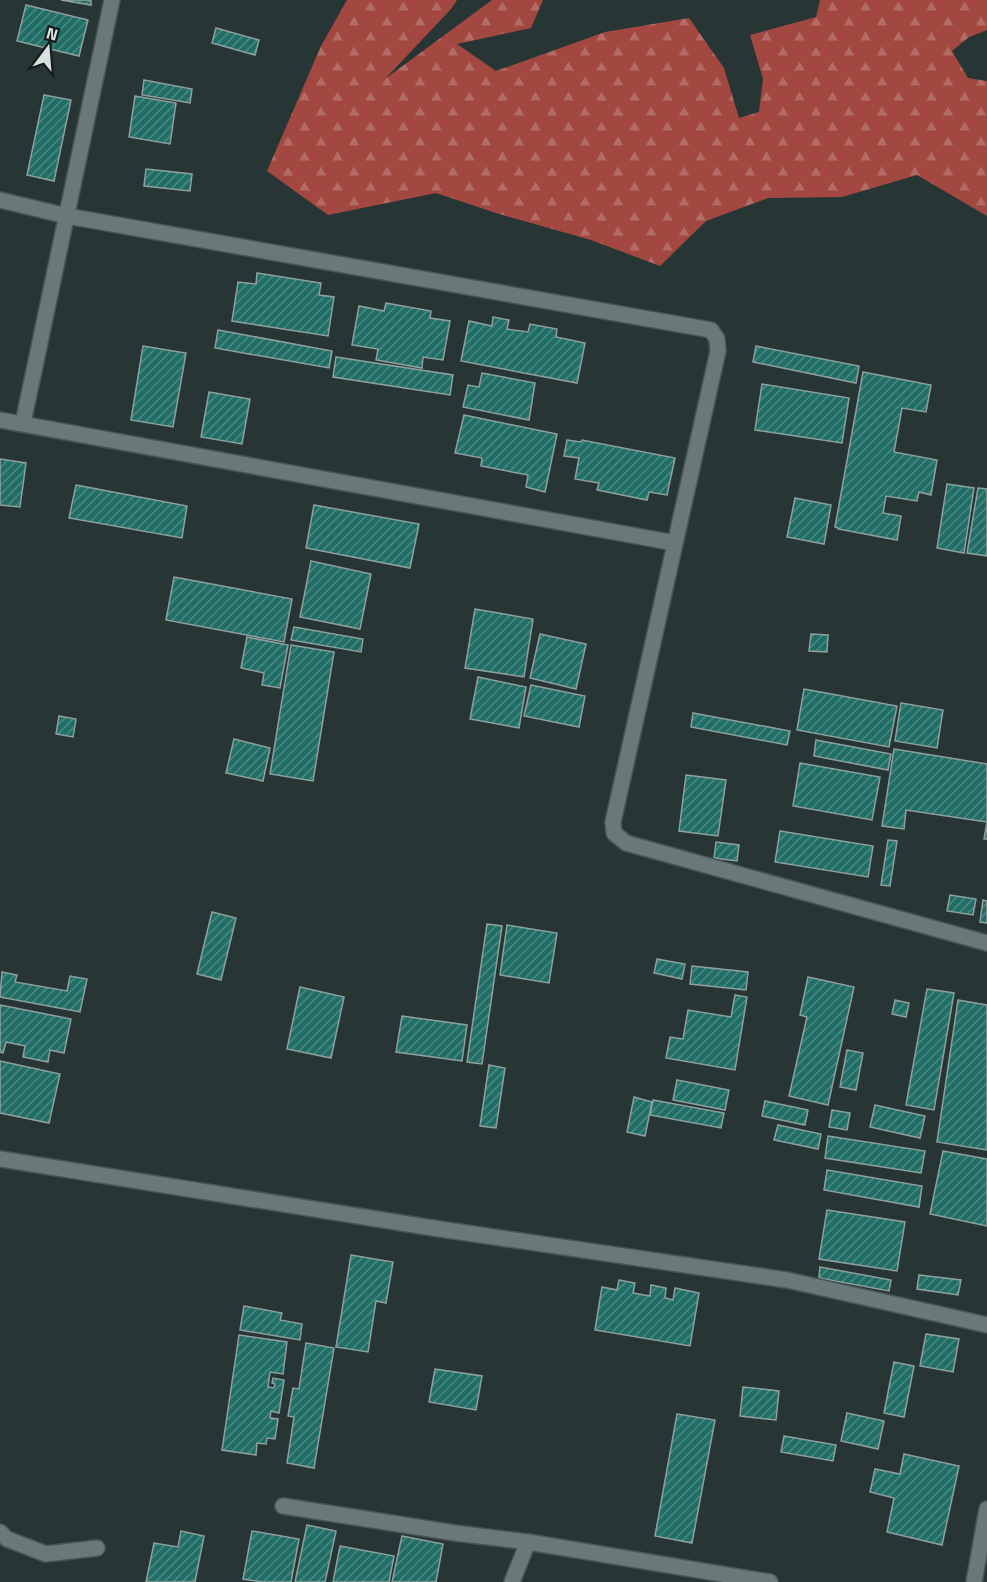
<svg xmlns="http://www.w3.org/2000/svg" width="987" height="1582" font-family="'Titillium Web',sans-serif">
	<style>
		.forest { fill: url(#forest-firs) }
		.building { fill: url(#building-hatch); stroke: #8fa19e; stroke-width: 1.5 }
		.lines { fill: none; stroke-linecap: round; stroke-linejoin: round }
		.minor-casing { stroke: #475453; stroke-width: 18 }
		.minor { stroke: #687977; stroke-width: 15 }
	</style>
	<defs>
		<pattern id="forest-firs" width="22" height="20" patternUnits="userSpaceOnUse" patternTransform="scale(1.5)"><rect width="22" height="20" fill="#a34841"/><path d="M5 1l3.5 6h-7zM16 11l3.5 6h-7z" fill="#b36b65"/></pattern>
		<pattern id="building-hatch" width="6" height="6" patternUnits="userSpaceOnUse" patternTransform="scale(1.5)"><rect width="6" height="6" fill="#216e66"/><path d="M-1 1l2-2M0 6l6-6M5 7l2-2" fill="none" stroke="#4b8983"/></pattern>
	</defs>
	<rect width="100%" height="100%" fill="#273634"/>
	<polygon class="forest" points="347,0 457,0 451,9 385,79 492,0 543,0 531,28 457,44 496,71 605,32 689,18 724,68 739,118 759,112 763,79 750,35 816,17 820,0 987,0 987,30 969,37 952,51 968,78 987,81 987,216 917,175 842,197 768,198 706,221 660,266 591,240 499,214 436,193 328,215 267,171 321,46"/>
	<g class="building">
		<polygon points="61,0 91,0 91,5"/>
		<polygon points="26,5 88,20 79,56 17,41"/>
		<polygon points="216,28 259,40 255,55 212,43"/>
		<polygon points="144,80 192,89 190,103 142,95"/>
		<polygon points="44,95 71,100 54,181 27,175"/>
		<polygon points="135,96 176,103 170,144 129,137"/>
		<polygon points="146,169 192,174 190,191 144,186"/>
		<polygon points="257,273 321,283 319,295 334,297 328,336 232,321 238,282 256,284"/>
		<polygon points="386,303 431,311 430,318 450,321 443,360 423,357 422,368 376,360 378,349 352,345 359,306 384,311"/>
		<polygon points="493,317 509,320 507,329 528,332 530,324 557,329 556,337 585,343 577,383 461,361 469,321 492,326"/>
		<polygon points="218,330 332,351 329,368 215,348"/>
		<polygon points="143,346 186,353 173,427 131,420"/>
		<polygon points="756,346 859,366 856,383 753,362"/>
		<polygon points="336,357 453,375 450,395 333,377"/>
		<polygon points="863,372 931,385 926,412 902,408 894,452 937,460 931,495 919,492 917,501 886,496 883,513 901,516 897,540 838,529 838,528 835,527"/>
		<polygon points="482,373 535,383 529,420 463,407 468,385 479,387"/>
		<polygon points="762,384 849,398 842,443 755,430"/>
		<polygon points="209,392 250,399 242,444 201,437"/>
		<polygon points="464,415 557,434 545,492 526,487 528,475 481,466 482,458 455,453"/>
		<polygon points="567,440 581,442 582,440 675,458 667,495 649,492 647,500 597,490 599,483 575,479 579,458 564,456"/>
		<polygon points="0,459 26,463 20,507 0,505"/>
		<polygon points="947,484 974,488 964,553 937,548"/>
		<polygon points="76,485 187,506 182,538 69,518"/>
		<polygon points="978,488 987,489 987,556 967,553"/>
		<polygon points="795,498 831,505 824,544 787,537"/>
		<polygon points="314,505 419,524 410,568 306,548"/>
		<polygon points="311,561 371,574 360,629 300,617"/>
		<polygon points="174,577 292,599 284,642 166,620"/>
		<polygon points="475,609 533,619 524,677 465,668"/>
		<polygon points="294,627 363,639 361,652 291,640"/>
		<polygon points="540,634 586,644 576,689 530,678"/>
		<polygon points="811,634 828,635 827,652 809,651"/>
		<polygon points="247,637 288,645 280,688 262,685 264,673 241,668"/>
		<polygon points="291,645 334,652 313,781 270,774"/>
		<polygon points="478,677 526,687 519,728 470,719"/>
		<polygon points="531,685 585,696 579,727 524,716"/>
		<polygon points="804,689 897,706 889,747 797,730"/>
		<polygon points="901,703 943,710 937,748 895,741"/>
		<polygon points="693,713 790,731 787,745 691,727"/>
		<polygon points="59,716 76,719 73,737 56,734"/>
		<polygon points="234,739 270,748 263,781 226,773"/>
		<polygon points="816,740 891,754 888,770 814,756"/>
		<polygon points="894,749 987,764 987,839 984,839 987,822 906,810 904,829 882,826"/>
		<polygon points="800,763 880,777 872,820 793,806"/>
		<polygon points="686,775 726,780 718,836 679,831"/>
		<polygon points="780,831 873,846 868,877 775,862"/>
		<polygon points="888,840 897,841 890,886 881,885"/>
		<polygon points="716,842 739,845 737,861 714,858"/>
		<polygon points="950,895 976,899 973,915 947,911"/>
		<polygon points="983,900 987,901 987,923 980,922"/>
		<polygon points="212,912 236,918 221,980 197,974"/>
		<polygon points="487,924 502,926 482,1064 467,1062"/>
		<polygon points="507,925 557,933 549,983 500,975"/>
		<polygon points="657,959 685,964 682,979 654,973"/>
		<polygon points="692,966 748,972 746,990 690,984"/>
		<polygon points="2,972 17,975 15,982 67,991 70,976 87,979 80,1012 0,997"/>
		<polygon points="808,977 854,987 828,1105 789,1096 807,1017 800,1015"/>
		<polygon points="300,987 344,997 331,1058 287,1049"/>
		<polygon points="927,989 954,993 934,1110 906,1105"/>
		<polygon points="735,995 747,997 735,1070 666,1058 670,1037 683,1039 688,1010 731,1017"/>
		<polygon points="895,1000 909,1003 906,1017 892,1014"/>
		<polygon points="958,1000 987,1005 987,1150 937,1142"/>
		<polygon points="0,1005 71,1019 64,1053 50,1050 48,1062 23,1057 25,1046 6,1042 3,1053 0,1052"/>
		<polygon points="402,1016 467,1025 462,1061 396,1052"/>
		<polygon points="847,1050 863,1053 856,1090 840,1087"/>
		<polygon points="0,1061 60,1074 49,1123 0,1113"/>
		<polygon points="489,1065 505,1068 496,1128 480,1126"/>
		<polygon points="677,1080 729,1090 725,1110 673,1100"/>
		<polygon points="634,1097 652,1102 645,1136 627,1132"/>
		<polygon points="653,1100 724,1113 721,1128 650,1115"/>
		<polygon points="765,1101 808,1110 805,1125 762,1116"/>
		<polygon points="875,1105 925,1116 920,1138 870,1127"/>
		<polygon points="832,1110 850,1113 847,1130 829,1127"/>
		<polygon points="778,1125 821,1134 818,1149 774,1140"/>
		<polygon points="828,1136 925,1151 921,1173 825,1158"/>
		<polygon points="943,1151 987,1159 987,1226 930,1214"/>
		<polygon points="827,1170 922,1186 919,1207 824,1190"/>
		<polygon points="827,1210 905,1222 897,1271 819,1259"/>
		<polygon points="351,1255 393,1262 386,1303 376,1301 368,1352 336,1347"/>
		<polygon points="820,1267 891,1280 889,1291 819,1278"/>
		<polygon points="919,1275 961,1280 958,1295 917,1289"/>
		<polygon points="619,1280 635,1283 633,1293 650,1296 651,1285 666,1288 665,1298 673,1300 675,1288 699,1293 690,1346 595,1330 602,1287 617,1290"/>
		<polygon points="244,1306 282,1313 280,1320 302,1324 300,1340 240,1330"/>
		<polygon points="926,1334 959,1339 953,1372 920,1366"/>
		<polygon points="239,1335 287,1342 283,1374 270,1372 268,1387 274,1388 275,1384 272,1383 273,1378 284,1380 279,1413 271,1411 270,1418 278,1419 275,1439 267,1438 266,1444 257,1443 256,1455 222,1450"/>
		<polygon points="306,1343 334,1348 314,1468 287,1463 294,1417 288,1416 293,1388 299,1389"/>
		<polygon points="894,1362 914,1366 904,1417 884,1413"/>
		<polygon points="435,1369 482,1376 476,1410 429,1402"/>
		<polygon points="743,1387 779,1391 776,1420 740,1416"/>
		<polygon points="847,1413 884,1421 878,1449 841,1441"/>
		<polygon points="677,1414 715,1420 692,1543 655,1536"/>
		<polygon points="784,1436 836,1445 833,1461 781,1452"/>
		<polygon points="904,1454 959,1466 942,1545 887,1532 894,1498 870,1492 875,1469 900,1474"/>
		<polygon points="307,1525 336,1531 325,1582 295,1582"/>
		<polygon points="181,1531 204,1536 195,1582 146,1582 154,1543 178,1547"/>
		<polygon points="252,1531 299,1539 291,1582 263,1582 243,1579"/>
		<polygon points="402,1536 443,1544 436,1582 392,1582"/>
		<polygon points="340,1546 394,1556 389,1582 333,1582"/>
	</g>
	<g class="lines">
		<defs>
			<g id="minor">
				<polyline points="0,200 67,216 711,330 717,339 718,351 613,822 614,833 626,843 987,943"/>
				<polyline points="0,420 675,543"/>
				<polyline points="23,423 112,0"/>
				<polyline points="0,1159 433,1228 787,1280 987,1325"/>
				<polyline points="283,1506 455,1533 528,1542 770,1582"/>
				<polyline points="0,1532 7,1539 46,1554 97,1548"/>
				<polyline points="512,1582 528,1542"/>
				<polyline points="974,1582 987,1509"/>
			</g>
		</defs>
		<use href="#minor" class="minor-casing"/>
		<use href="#minor" class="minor"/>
	</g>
	<g transform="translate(48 48) rotate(16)" stroke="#151c1b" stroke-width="4.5" paint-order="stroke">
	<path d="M0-4.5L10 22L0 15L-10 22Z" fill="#d8e1e0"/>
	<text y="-9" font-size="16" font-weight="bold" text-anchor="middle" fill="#d8e1e0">N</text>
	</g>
</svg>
